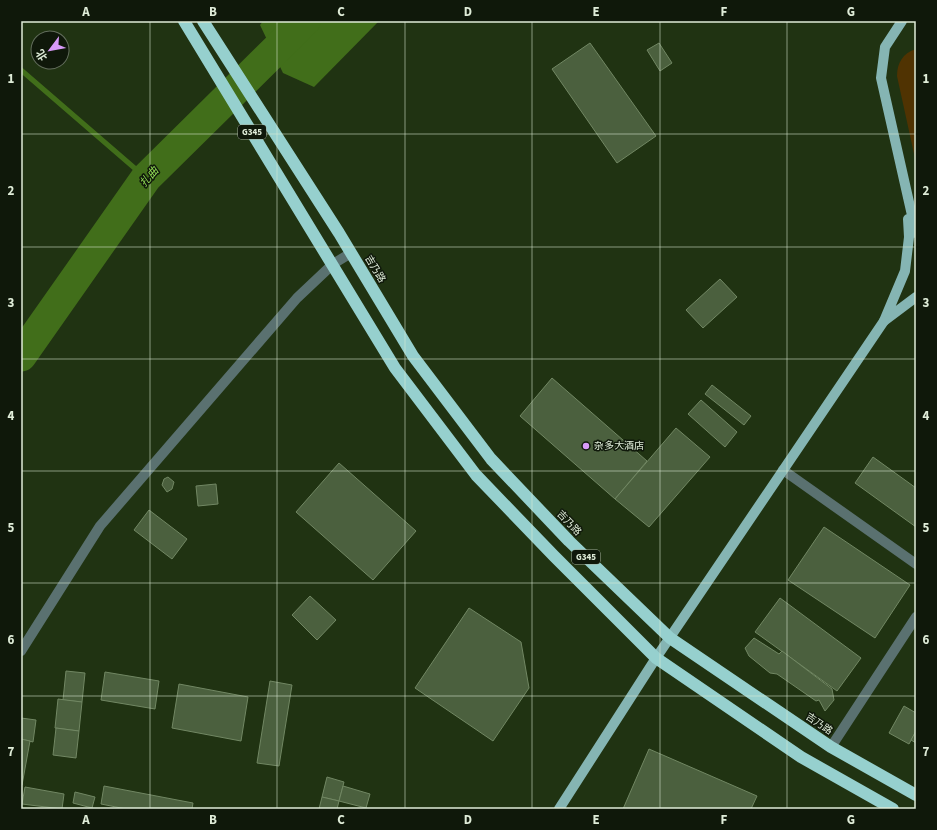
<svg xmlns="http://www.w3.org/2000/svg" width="937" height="830" font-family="'Source Sans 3','Noto Sans SC',sans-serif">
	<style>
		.green { fill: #503302 }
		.water { fill: #416e1a }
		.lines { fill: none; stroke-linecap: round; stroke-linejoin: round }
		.stream { stroke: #416e1a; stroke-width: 5 }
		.river { stroke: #416e1a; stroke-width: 31 }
		.building { fill: #4b603e; stroke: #718763 }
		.minor { stroke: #5a7170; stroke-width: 10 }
		.major { stroke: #85b5b3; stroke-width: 10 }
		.highway { stroke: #96d0ce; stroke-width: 12 }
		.grid { fill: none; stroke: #dfecd8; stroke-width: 1; stroke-opacity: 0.55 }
		.poi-dot { fill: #d89af8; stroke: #0f180a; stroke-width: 1.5 }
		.labels { text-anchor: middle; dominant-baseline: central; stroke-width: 3; stroke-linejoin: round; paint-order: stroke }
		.shield { fill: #0f180a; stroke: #a1ac9a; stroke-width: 1 }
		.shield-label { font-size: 9px; font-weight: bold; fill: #dfecd8 }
		.street-label { font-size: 10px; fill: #dfecd8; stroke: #0f180a }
		.poi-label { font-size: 10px; fill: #dfecd8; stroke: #0f180a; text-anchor: start }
		.water-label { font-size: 11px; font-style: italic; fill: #92dd56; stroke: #0f180a }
		.neatline { fill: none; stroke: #dfecd8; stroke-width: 1.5 }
		.grid-label { font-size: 13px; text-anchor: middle; font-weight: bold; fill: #dfecd8 }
	</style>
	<rect width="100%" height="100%" fill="#203312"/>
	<path class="green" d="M916,49V163L897,76C897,63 903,53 916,49Z"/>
	<polygon class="water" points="263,21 379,21 314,87 283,73 260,25"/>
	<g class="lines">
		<polyline class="stream" points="21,70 146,178"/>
		<polyline class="river" points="21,356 146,178 305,21"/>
	</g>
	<g class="building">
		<polygon points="590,43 656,136 617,163 552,69"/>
		<polygon points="659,43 672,63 660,71 647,50"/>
		<polygon points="720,279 737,297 703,328 686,310"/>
		<polygon points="552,378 647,461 615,499 520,416"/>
		<polygon points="712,385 751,416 744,425 705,394"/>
		<polygon points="701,400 737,432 725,447 688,414"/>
		<polygon points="676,428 710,457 649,527 615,499"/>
		<polygon points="873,457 916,488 916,527 855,483"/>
		<polygon points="339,463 416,531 373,580 296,512"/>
		<polygon points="168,477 174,482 172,489 167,492 162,485 164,479"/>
		<polygon points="216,484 218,504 198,506 196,486"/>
		<polygon points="149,510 187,539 172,559 134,530"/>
		<polygon points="824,527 910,585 875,638 788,580"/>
		<polygon points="310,596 336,620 317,640 292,615"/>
		<polygon points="780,598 861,658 837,691 755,632"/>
		<polygon points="469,608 521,642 529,688 493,741 415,688"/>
		<polygon points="754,638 779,654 782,651 832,689 834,700 825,711 819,700 816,701 777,674 770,673 749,656 745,648"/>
		<polygon points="66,671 85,673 82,702 63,700"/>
		<polygon points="105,672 159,681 155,709 101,700"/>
		<polygon points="270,681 292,685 279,766 257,763"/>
		<polygon points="179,684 248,697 241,741 172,728"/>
		<polygon points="58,699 82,702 79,731 55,728"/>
		<polygon points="904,706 916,713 916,731 909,744 889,733"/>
		<polygon points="21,718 36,720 33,742 21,739"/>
		<polygon points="56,728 79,731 76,758 53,755"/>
		<polygon points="916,731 916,743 911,740"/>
		<polygon points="21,739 30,741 22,785 21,785"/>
		<polygon points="649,749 757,796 751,809 623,809"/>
		<polygon points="327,777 344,782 339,801 322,797"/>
		<polygon points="104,786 193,803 192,809 126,809 101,804"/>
		<polygon points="343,786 370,794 366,808 339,801"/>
		<polygon points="25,787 64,794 62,809 22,804"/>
		<polygon points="75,792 95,797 92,808 73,803"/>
		<polygon points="322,797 339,801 337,809 319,809"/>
	</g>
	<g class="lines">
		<g class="minor">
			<polyline points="783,470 916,564"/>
			<polyline points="21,651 100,526 297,298 333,264 351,253"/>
			<polyline points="831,747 916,617"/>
		</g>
		<g class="major">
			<polyline points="902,21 885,47 881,78 916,233"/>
			<polyline points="908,219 909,237 905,271 884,321 916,297"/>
			<polyline points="559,809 656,658 884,321"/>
		</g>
		<g class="highway">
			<polyline points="184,21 395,368 476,475 554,556 656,658 801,757 893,809"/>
			<polyline points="203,21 339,233 413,356 491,459 569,541 670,638 831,747 916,795"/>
		</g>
	</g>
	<path class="grid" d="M150,21V809M277,21V809M405,21V809M532,21V809M660,21V809M787,21V809M21,134H916M21,247H916M21,359H916M21,471H916M21,583H916M21,696H916"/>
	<circle class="poi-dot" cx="586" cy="446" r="4"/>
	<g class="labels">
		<g class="shield">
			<rect x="238" y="125" width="28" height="14" rx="3"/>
			<rect x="572" y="550" width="28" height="14" rx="3"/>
		</g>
		<g class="shield-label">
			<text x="252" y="132">G345</text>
			<text x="586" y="557">G345</text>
		</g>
		<g class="street-label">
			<text transform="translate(375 269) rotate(59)">吉乃路</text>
			<text transform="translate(569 523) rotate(46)">吉乃路</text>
			<text transform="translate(819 724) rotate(34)">吉乃路</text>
		</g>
		<g class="poi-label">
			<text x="594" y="446">杂多大酒店</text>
		</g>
		<g class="water-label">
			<text transform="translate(149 177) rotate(-49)">扎曲</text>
		</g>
	</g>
	<rect width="937" height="830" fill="none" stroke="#0f180a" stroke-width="44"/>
	<g transform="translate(50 50) rotate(238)"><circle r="19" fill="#0f180a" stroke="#626d5c"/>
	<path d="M0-3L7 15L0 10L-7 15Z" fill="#d89af8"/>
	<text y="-6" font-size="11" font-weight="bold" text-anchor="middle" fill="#dfecd8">北</text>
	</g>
	<rect x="22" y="22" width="893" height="786" class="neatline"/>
	<g class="grid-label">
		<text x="86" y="16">A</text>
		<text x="213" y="16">B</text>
		<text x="341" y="16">C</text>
		<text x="468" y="16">D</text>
		<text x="596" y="16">E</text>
		<text x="724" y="16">F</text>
		<text x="851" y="16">G</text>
		<text x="11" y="83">1</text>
		<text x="926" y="83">1</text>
		<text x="11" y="195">2</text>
		<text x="926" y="195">2</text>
		<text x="11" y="307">3</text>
		<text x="926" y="307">3</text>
		<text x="11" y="420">4</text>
		<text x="926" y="420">4</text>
		<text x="11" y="532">5</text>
		<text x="926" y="532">5</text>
		<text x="11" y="644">6</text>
		<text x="926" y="644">6</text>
		<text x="11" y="756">7</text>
		<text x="926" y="756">7</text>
		<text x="86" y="824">A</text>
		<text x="213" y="824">B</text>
		<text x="341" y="824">C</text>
		<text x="468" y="824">D</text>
		<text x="596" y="824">E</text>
		<text x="724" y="824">F</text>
		<text x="851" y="824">G</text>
	</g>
</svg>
